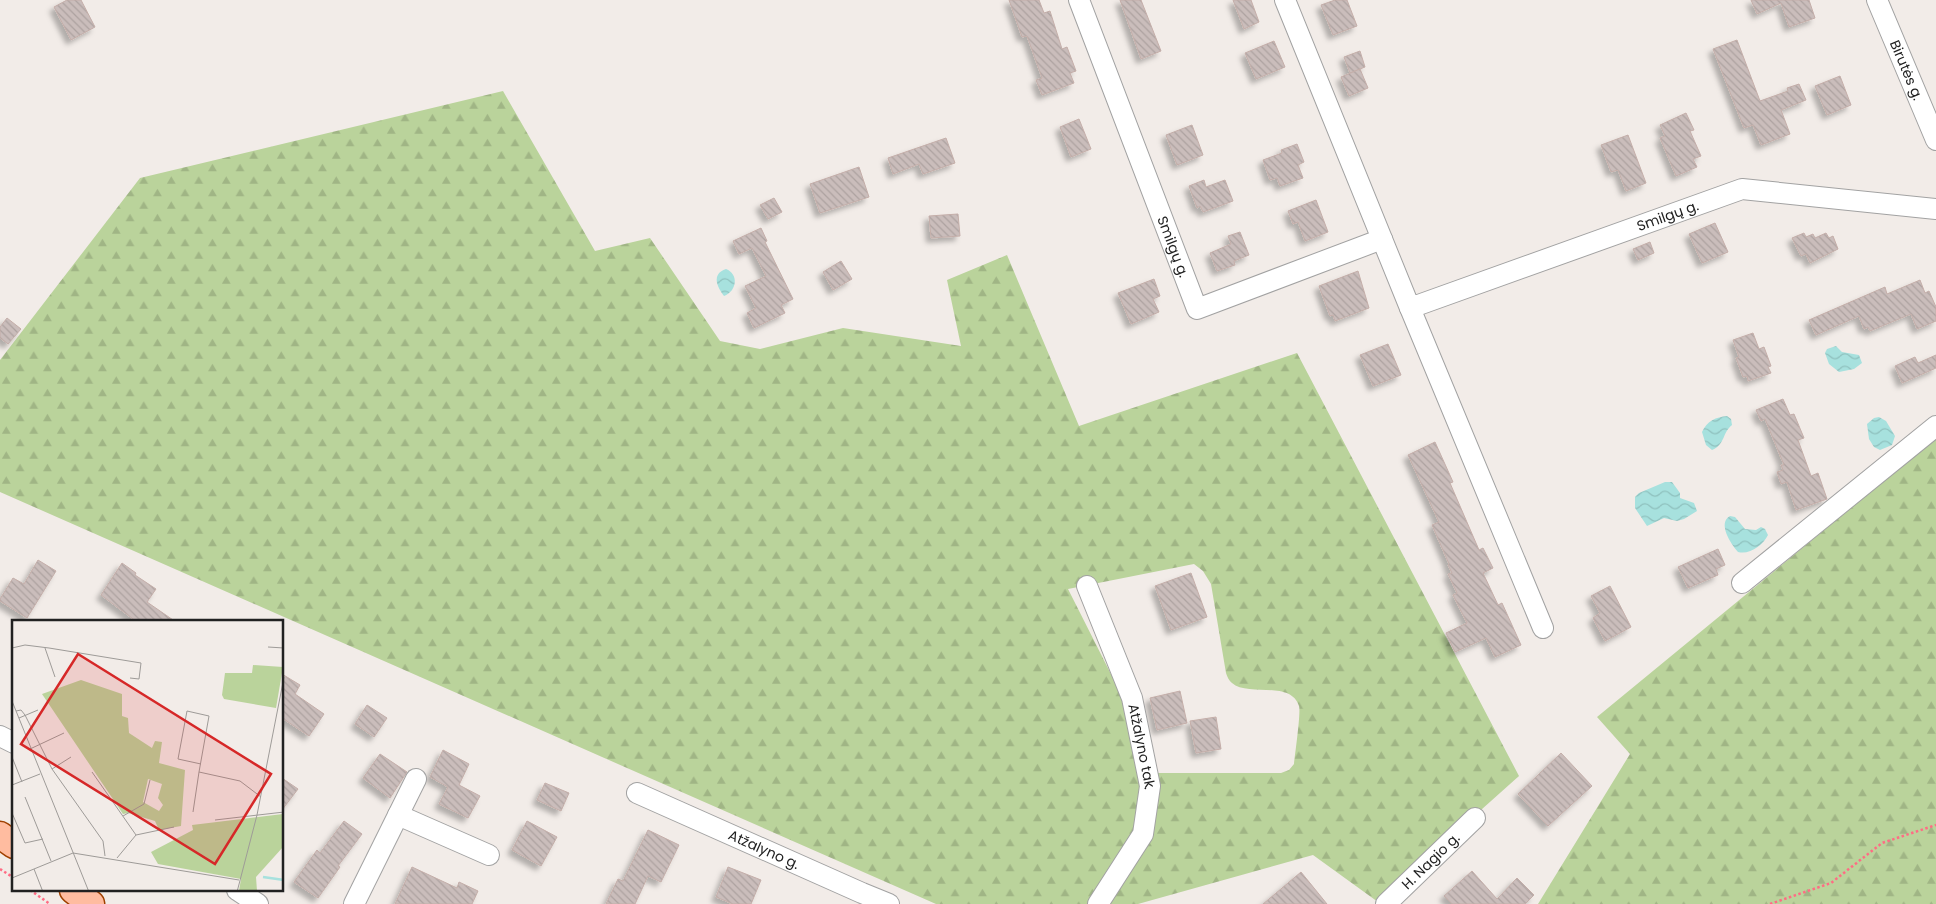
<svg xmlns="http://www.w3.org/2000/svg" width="1936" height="904" font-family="Poppins,sans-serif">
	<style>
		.forest { fill: url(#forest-firs); fill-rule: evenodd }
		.water { fill: url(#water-waves) }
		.building { fill: url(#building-back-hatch); stroke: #c4aea9; filter: url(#shadow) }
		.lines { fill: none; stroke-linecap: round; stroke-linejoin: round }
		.minor-casing { stroke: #a2a2a2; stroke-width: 22 }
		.major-casing { stroke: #9f4000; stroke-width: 29 }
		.path { stroke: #ff6c84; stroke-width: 2.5; stroke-dasharray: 2.5 2.5; stroke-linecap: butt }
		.minor { stroke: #fff; stroke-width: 20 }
		.major { stroke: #ffbca0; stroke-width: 26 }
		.labels { text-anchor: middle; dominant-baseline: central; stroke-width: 4.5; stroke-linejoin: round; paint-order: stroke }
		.street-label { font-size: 14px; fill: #212121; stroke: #fff }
		.inset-river { fill: none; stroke: #a7e1de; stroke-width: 2.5 }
		.inset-road { fill: none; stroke: #9e9b98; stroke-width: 1 }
		.view { fill: #d62828; fill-opacity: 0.15; stroke: #d62828; stroke-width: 2.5 }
		.inset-edge { fill: none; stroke: #212121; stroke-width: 2.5 }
	</style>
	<defs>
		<pattern id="forest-firs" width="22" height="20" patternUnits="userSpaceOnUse" patternTransform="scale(1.25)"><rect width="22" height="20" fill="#bad39b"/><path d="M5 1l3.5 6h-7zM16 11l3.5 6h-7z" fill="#a0b585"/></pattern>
		<pattern id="water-waves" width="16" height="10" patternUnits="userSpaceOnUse" patternTransform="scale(1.25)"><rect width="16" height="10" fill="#a7e1de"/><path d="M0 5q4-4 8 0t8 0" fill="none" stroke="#8fc1be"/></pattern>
		<pattern id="building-back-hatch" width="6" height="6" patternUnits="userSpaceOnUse" patternTransform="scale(1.25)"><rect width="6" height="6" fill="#cabdbb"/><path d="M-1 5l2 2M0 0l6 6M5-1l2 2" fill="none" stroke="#ada2a0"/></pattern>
		<filter id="shadow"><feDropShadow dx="-4.5" dy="4.5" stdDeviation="2.5" flood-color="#0004"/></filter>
	</defs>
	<rect width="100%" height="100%" fill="#f2ece8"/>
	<g class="forest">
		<path d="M503,91L595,251L650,238L720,341L760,349L843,328L961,346L947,280L1007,255L1079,426L1297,353L1519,776L1378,902L1313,855L1138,904H936L0,492V360L140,178ZM1194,564L1203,571L1211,584L1226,673C1227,676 1229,681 1232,683C1247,697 1291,680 1299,706C1301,713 1295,754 1294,764L1289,770L1281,773H1138L1125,709L1118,688L1068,589Z"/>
		<polygon points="1936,438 1936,904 1538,904 1630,754 1597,717"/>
	</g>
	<g class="water">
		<path d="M726,269C739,274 737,291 724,296C717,287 711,274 726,269Z"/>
		<polygon points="1836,346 1842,352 1859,355 1862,363 1854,369 1839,372 1829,364 1825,353 1827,349"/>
		<path d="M1727,416L1731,419L1732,425C1722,433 1725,445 1712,450L1706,445L1702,432C1707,421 1716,417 1727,416Z"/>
		<polygon points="1879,417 1886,421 1895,436 1892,445 1880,450 1874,447 1869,439 1867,424 1874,418"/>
		<polygon points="1665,482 1672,482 1680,493 1680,498 1694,503 1697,511 1684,519 1677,521 1664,518 1647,526 1635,508 1635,497 1639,493"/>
		<path d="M1730,516L1735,517L1745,529L1756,530L1761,527L1765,529L1768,535C1763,545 1750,555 1738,552C1731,544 1717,523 1730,516Z"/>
	</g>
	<g class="building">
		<polygon points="67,0 81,0 95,27 71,40 54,7"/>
		<polygon points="1009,0 1039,0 1044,13 1050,11 1062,49 1067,47 1076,71 1070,73 1074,83 1042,95 1036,80 1042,78 1027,36 1022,37"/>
		<polygon points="1120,0 1141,0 1161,51 1141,59"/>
		<polygon points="1233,0 1251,0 1259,22 1244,29"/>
		<polygon points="1335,0 1347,0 1357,26 1333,35 1321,5"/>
		<polygon points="1751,0 1809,0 1815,18 1789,27 1781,3 1757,14"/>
		<polygon points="1737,40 1760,101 1788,91 1787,88 1799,84 1806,100 1781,110 1790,134 1761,145 1753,125 1744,128 1713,49"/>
		<polygon points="1274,41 1285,67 1256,79 1245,53"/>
		<polygon points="1360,51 1365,67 1350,73 1344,57"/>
		<polygon points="1360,69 1368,88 1349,96 1341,77"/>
		<polygon points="1840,76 1851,105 1827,115 1815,86"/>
		<polygon points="1686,113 1694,130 1690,131 1701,156 1693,159 1697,167 1676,176 1660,138 1665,136 1660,125"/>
		<polygon points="1079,119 1091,149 1071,157 1060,127"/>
		<polygon points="1192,125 1203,155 1177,165 1166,135"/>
		<polygon points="1628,135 1646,183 1626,191 1618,170 1611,172 1601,145"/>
		<polygon points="946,138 955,163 923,174 919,164 893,174 888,158"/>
		<polygon points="1297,144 1304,162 1298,165 1303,178 1280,186 1277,178 1270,180 1263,160 1282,153 1281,150"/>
		<polygon points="859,167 869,197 820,213 810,184"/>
		<polygon points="1204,180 1206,187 1225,180 1233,201 1203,212 1200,206 1197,208 1189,186"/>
		<polygon points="774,198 782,212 768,219 760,205"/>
		<polygon points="1316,200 1328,232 1305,241 1298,222 1293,224 1288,211"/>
		<polygon points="958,214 960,236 931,238 929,216"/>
		<polygon points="1715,223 1728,252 1702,263 1689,234"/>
		<polygon points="761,228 767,241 765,242 793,299 781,305 785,313 754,328 747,313 756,308 745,286 766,276 752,248 739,254 733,241"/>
		<polygon points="1240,232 1249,255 1234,261 1235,265 1217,271 1210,253 1231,244 1228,236"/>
		<polygon points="1804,233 1806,237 1813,234 1815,238 1826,233 1829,238 1833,236 1838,249 1810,263 1806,254 1801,256 1792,238"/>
		<polygon points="1650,242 1654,253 1638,260 1633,249"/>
		<polygon points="841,261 852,279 833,290 823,272"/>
		<polygon points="1358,271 1369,308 1335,321 1333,315 1330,316 1319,286"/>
		<polygon points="1154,279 1160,296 1153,299 1159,312 1131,324 1118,293"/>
		<polygon points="1920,280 1925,293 1929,291 1936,307 1936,321 1917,329 1911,314 1870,331 1868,327 1864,329 1859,316 1816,335 1809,320 1885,287 1887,294"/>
		<polygon points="7,318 21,329 8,344 0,338 0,327"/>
		<polygon points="1753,333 1759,349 1764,347 1771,366 1768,367 1771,373 1748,381 1747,376 1743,377 1736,358 1739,357 1733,340"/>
		<polygon points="1388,344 1401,375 1373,386 1360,355"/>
		<polygon points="1936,355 1936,368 1902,383 1895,366 1915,357 1918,363"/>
		<polygon points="1783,399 1790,415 1794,414 1804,438 1798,440 1811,476 1818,473 1827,499 1796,510 1787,482 1781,484 1777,472 1783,470 1781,465 1784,465 1765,419 1761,421 1756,410"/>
		<polygon points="1435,442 1453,482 1450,483 1479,550 1483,548 1493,568 1483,573 1498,605 1502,603 1521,645 1495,657 1486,638 1455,652 1446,633 1467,623 1453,595 1457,593 1448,574 1452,573 1448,565 1449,564 1432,525 1439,522 1408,455"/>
		<polygon points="1718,549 1725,565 1716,569 1718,575 1688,588 1678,567"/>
		<polygon points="38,560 56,571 27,618 0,601 0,599 13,578 24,584"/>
		<polygon points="122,563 136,573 135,575 156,589 147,602 176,622 137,622 101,595"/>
		<polygon points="1191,573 1207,617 1171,630 1155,586"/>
		<polygon points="1610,586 1631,627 1605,641 1593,618 1600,613 1591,596"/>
		<polygon points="282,674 300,685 295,694 324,714 309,736 282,718"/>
		<polygon points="1180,691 1187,723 1157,730 1150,698"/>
		<polygon points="367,705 387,718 374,737 355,724"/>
		<polygon points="1216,717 1221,749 1196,753 1190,721"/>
		<polygon points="443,750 469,764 459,785 480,796 468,818 439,804 448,787 430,777"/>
		<polygon points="1561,753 1592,786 1548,826 1518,794"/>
		<polygon points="380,754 407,772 390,798 363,778"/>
		<polygon points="282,778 298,789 282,810"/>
		<polygon points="545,783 569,793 561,811 537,800"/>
		<polygon points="344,821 362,834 338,866 340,867 318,898 294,882 317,850 320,853"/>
		<polygon points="527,821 557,837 541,866 512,850"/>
		<polygon points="648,830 679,845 661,882 648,876 635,904 606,904 618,879 623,881"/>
		<polygon points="412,867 457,888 459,882 478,891 472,904 395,904"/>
		<polygon points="728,867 761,880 751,904 733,904 716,897"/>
		<polygon points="1472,871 1497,899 1517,878 1534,895 1525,904 1452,904 1444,896"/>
		<polygon points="1301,872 1327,904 1263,904"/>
	</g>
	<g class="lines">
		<defs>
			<g id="minor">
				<path id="s1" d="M1079,0L1197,309L1382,239"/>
				<path id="s2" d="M1285,0L1410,308L1742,189L1936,209"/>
				<path id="s3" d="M1877,0L1936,140"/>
				<polyline points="1410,308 1543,628"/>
				<polyline points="1742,583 1936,426"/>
				<path id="s4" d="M1087,586L1132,698L1150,786L1143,834L1098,904"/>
				<polyline points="0,736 14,743"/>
				<path id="s5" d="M637,793L862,893L889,904"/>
				<polyline points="398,815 489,855"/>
				<polyline points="237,890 258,904"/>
				<polyline points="354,904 416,779"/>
				<path id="s6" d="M1386,904L1475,818"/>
			</g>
			<g id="major">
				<polyline points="0,835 14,845"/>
				<polyline points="73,890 91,904"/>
			</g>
		</defs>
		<use href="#minor" class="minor-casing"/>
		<use href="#major" class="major-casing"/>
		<g class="path">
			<polyline points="0,869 14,878"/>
			<polyline points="30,890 50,904"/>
			<polyline points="1770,904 1831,883 1882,843 1936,825"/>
		</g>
		<use href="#minor" class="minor"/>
		<use href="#major" class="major"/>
	</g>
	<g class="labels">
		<g class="street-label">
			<text stroke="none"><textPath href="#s3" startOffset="76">Birutės g.</textPath></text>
			<text stroke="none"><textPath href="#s2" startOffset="606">Smilgų g.</textPath></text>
			<text stroke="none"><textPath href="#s1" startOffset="264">Smilgų g.</textPath></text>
			<text stroke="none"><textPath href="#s4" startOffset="171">Atžalyno tak.</textPath></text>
			<text stroke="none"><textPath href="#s5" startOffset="139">Atžalyno g.</textPath></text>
			<text stroke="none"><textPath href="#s6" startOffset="62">H. Nagio g.</textPath></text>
		</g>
	</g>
	<g transform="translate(12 620)">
		<rect width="271" height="271" fill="#f2ece8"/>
		<path d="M241,45L271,47L264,88L212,79L210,75L213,53H240ZM69,60L110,74V96L116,98L117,113L140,128L143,121L150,122L147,143L173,150L169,206L147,210L143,201L116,193L111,194L30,74ZM136,159L150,164L146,178L151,185L147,191L131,182ZM271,194V227L244,257L245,271H227L229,259L146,244L139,232L181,210L180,205Z" fill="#bad39b" fill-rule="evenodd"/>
		<path class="inset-river" d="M251,257L272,260"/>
		<path class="inset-road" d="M256,27L272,28M0,28L13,25L37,28L129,43L127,59L118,58M33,28L43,57M0,81L77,272M4,91L9,90L13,95L40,149L91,221L93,236M7,98L26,90M18,129L52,113M0,137L10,162M189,144L166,139L175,91L197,96L187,152L228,161L249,177M40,149L59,137M80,152L124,215L105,238M0,165L28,154M13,177L39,241M181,192L187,152M0,193L13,223L31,219M111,196L132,184L138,160M203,200L272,192M124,215L162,207M61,233L227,260M22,249L31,272M0,258L61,233M225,272L245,195L272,57"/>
		<path class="view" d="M66,34L259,154L203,244L9,124Z"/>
		<rect width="271" height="271" class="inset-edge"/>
	</g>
</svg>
